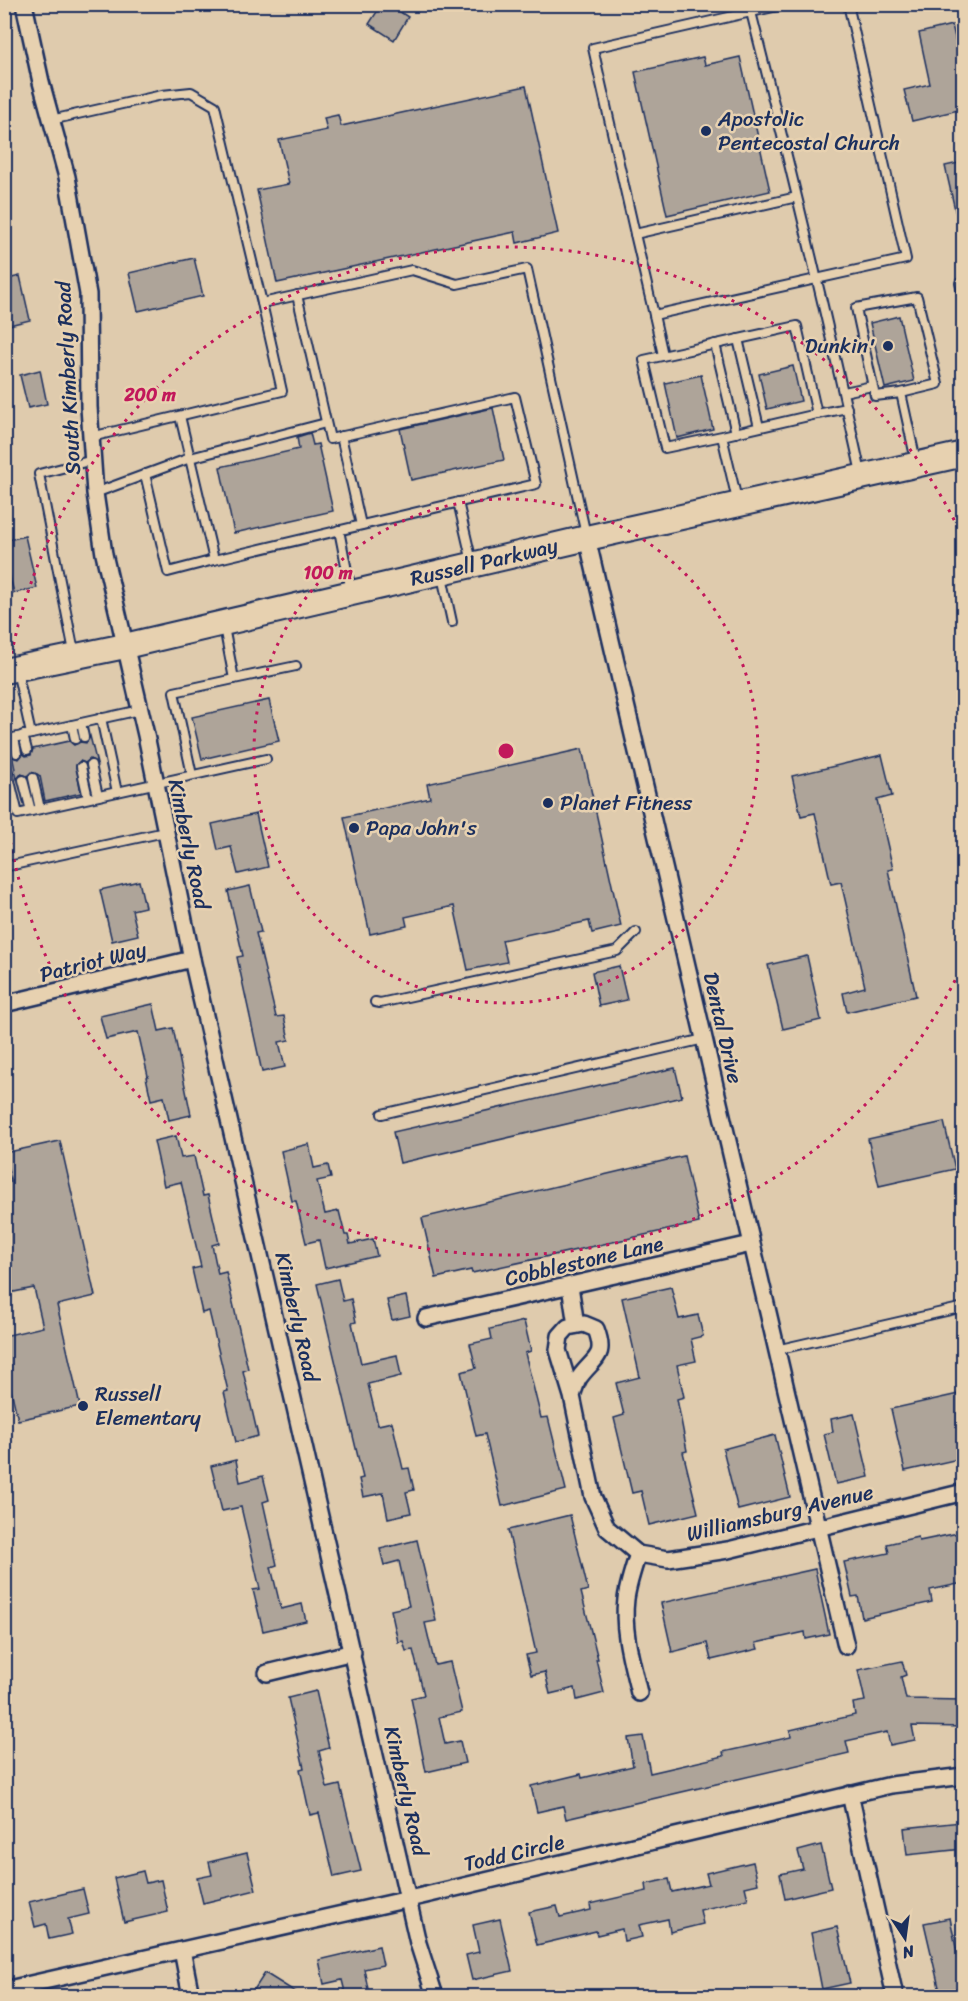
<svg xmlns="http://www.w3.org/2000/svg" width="968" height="2001" font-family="Sriracha,sans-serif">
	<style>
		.building { fill: #aea499; stroke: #1b2f5e; stroke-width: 1.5 }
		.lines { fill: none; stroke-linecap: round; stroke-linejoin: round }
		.lane-casing { stroke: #1b2f5e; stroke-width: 12 }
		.street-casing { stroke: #1b2f5e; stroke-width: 20 }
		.primary-casing { stroke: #1b2f5e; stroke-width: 28 }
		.lane { stroke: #e7d1b0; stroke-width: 8 }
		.street { stroke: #e7d1b0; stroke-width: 15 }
		.primary { stroke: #e7d1b0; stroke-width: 24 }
		.ring { fill: none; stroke: #c2185b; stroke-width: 3; stroke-dasharray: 3 6 }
		.poi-dot { fill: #1b2f5e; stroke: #e7d1b0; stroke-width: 2 }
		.labels { text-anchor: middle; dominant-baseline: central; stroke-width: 5; stroke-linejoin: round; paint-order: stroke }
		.poi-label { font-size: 21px; fill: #1b2f5e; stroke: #e7d1b0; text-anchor: start }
		.street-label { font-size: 21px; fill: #1b2f5e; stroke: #e7d1b0 }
		.centre { fill: #c2185b; stroke: #e7d1b0; stroke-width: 3 }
		.ring-label { font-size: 18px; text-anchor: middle; font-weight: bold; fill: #c2185b; stroke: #e7d1b0; stroke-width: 5; stroke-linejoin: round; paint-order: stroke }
	</style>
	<rect width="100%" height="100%" fill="#dfcbad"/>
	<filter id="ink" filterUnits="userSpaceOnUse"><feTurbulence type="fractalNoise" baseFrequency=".0167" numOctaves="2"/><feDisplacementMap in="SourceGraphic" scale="12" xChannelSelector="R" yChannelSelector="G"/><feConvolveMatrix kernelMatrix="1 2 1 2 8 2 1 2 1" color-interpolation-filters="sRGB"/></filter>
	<g filter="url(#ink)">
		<g class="building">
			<polygon points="382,4 388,4 408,17 394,40 369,24"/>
			<polygon points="952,25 962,67 959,68 963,88 963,109 912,121 904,90 930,84 919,33"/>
			<polygon points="703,57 705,65 740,57 770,191 667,215 635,72"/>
			<polygon points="526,86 558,233 517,243 515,232 277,283 257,190 289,184 279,140 327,130 324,118 338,115 341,126"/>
			<polygon points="963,162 963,222 958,223 945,166"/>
			<polygon points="194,258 203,296 138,311 129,273"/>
			<polygon points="20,276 30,320 9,325 4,305 4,280"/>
			<polygon points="899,316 914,381 885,388 870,323"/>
			<polygon points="793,366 801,401 767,409 759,374"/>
			<polygon points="40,370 47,404 28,408 20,375"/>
			<polygon points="701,375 713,429 677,438 665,383"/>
			<polygon points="493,408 504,460 411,480 400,429"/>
			<polygon points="310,433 313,445 318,444 333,511 234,533 220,467 299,449 297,437"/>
			<polygon points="25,536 37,588 14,593 4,553 4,541"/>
			<polygon points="269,700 279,741 202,759 192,717"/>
			<polygon points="90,736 97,764 90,759 85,763 80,761 76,765 81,793 45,801 40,776 37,774 31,772 27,776 21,774 17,779 12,755 15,758 19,759 23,754 26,756 31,755 33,749 69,741 74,745 80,742 86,743"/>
			<polygon points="582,749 621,926 592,933 589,921 502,940 507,962 468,970 454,906 405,917 407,926 370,934 344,817 430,798 427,784"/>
			<polygon points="882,755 892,796 877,800 893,869 888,870 916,996 847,1012 843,993 865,987 841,882 831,884 815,813 801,816 792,776"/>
			<polygon points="256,814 268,867 238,874 231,847 218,850 212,824"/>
			<polygon points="139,881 145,907 132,910 138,935 112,941 100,890"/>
			<polygon points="250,886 261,932 256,933 276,1017 284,1016 289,1040 279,1042 285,1067 262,1072 237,957 243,956 228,891"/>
			<polygon points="807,956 821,1020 783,1029 768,965"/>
			<polygon points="619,966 627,1000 599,1006 592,972"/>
			<polygon points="153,1004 159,1031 173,1028 191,1115 169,1120 164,1097 151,1100 146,1077 148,1076 138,1032 106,1039 100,1016"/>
			<polygon points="675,1068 682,1097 400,1163 393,1132"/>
			<polygon points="944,1122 955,1169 879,1186 868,1139"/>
			<polygon points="176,1136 181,1158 194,1156 203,1196 208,1195 219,1243 212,1245 218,1274 226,1272 248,1369 243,1371 258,1436 236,1442 224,1392 228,1391 209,1311 202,1313 192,1269 201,1267 181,1182 164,1186 154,1141"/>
			<polygon points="60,1141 95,1296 57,1305 80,1406 18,1420 4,1360 4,1336 43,1327 34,1288 4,1294 4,1182 11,1182 4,1153"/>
			<polygon points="309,1144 314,1168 328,1165 331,1178 317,1181 325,1214 339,1211 345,1235 348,1235 350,1244 373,1239 377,1256 325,1268 319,1240 306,1243 296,1201 292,1201 281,1151"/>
			<polygon points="684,1156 699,1223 472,1273 471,1270 436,1278 422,1218"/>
			<polygon points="338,1279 343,1301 351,1299 356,1322 352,1323 361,1363 397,1355 401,1376 368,1384 378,1425 392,1422 403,1469 409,1468 414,1490 406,1492 411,1513 388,1518 383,1493 363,1497 359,1479 363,1478 317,1284"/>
			<polygon points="671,1287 679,1319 698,1315 703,1336 691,1339 696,1361 677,1365 684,1397 677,1399 687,1451 683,1452 698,1513 649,1525 641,1491 632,1493 614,1418 624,1415 616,1383 640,1377 622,1298"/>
			<polygon points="406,1296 410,1316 392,1320 387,1300"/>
			<polygon points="524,1321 531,1351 525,1353 541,1418 548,1417 566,1490 502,1506 485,1434 476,1436 461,1372 476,1368 470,1344 492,1339 490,1329"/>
			<polygon points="963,1393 963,1458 905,1471 891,1409"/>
			<polygon points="854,1414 869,1477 836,1484 824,1434 833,1432 831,1419"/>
			<polygon points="775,1435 790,1497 738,1510 723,1449"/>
			<polygon points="236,1460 240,1482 263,1476 269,1500 263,1502 277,1565 271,1567 281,1609 302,1604 306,1621 263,1631 253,1590 260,1589 241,1507 222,1511 211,1466"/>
			<polygon points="570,1515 588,1590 581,1592 598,1659 596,1659 604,1693 577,1700 575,1688 550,1694 545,1672 531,1675 526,1655 536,1653 508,1530"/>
			<polygon points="963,1532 963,1583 930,1590 932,1602 862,1618 858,1596 852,1597 844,1562 889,1553 887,1544 918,1537 919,1541"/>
			<polygon points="417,1540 436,1621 425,1623 435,1665 450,1662 462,1712 439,1717 445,1744 460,1741 465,1763 426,1772 411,1698 424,1695 413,1650 406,1651 403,1641 398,1642 391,1610 409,1606 399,1561 384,1565 380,1549"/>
			<polygon points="815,1569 829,1634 806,1639 805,1632 756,1643 758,1649 711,1660 707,1643 672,1652 661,1603"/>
			<polygon points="902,1661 906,1675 901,1677 906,1699 963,1700 963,1727 912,1726 915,1740 890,1745 887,1732 846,1741 849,1753 566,1819 563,1806 537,1812 531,1786 581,1774 582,1778 633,1766 628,1738 643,1736 650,1773 724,1756 723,1752 791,1737 790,1730 855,1715 853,1703 865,1701 858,1670"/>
			<polygon points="316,1691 329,1748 319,1751 327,1788 340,1785 361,1871 334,1877 319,1813 310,1815 300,1769 304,1768 288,1698"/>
			<polygon points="961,1822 963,1849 907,1855 904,1828"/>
			<polygon points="821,1845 831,1888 785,1899 780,1874 803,1869 798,1851"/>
			<polygon points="247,1853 256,1890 203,1903 197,1878 212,1875 209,1862"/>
			<polygon points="753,1862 758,1884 745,1887 748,1899 700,1910 703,1924 670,1932 668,1919 639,1925 642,1937 624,1941 622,1929 597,1935 596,1931 537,1945 529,1912 557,1906 560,1917 591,1910 590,1904 647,1891 646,1884 669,1879 672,1892 709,1884 706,1873"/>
			<polygon points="143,1871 146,1883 161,1880 168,1912 124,1922 114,1878"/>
			<polygon points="83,1889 89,1914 68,1919 72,1934 49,1939 46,1924 35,1927 29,1902"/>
			<polygon points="950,1918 963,1982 963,1996 941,1996 924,1923"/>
			<polygon points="500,1919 512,1971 472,1980 466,1955 479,1952 473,1925"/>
			<polygon points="837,1927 850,1983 822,1989 811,1933"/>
			<polygon points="379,1946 383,1965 364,1969 369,1994 346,1996 342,1980 324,1984 319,1960"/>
			<polygon points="265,1973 302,1996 250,1996"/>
		</g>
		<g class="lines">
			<defs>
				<g id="lane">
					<polyline points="751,12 787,4"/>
					<polyline points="51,120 162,95 191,92 215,106 262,303"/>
					<path d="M797,197L635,234L593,48L751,12C790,165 827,318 861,473"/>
					<polyline points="635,234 654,315 906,259 848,4"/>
					<polyline points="964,282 960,283 964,300"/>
					<polyline points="654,315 663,355"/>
					<polyline points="738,339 759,427"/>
					<polyline points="715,344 736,433"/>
					<polyline points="844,392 872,386"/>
					<polyline points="901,393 875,396 856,308 917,297 938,384 901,393 916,461"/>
					<polyline points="817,414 847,408"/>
					<polyline points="180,416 214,560 536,484 515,397 330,439 297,295"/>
					<polyline points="341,436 361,525"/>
					<polyline points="722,436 665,448 644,360 797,326 817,414 722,436 737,500"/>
					<polyline points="91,437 282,391 262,303 412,270 457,284 527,269 586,535"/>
					<polyline points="145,474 168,572 214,560"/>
					<polyline points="95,493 190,458 326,423"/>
					<polyline points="458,502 472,562"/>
					<polyline points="339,530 351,591"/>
					<polyline points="442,576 452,622"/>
					<polyline points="224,627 234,679 296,666"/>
					<polyline points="74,652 39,474 93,460"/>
					<polyline points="17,671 31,734"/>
					<polyline points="101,718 117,792"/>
					<polyline points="81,723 84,737"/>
					<polyline points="72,725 75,739"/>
					<polyline points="23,735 27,750"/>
					<polyline points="14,738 17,753"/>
					<polyline points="4,740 140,710"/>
					<polyline points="4,756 18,814 266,759"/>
					<polyline points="91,765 98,796"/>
					<polyline points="81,767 88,798"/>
					<polyline points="192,775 174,692 234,679"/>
					<polyline points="33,778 40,809"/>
					<polyline points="23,780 31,811"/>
					<polyline points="4,867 165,832"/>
					<polyline points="375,1002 380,1003 617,951 636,932"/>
					<polyline points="382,1114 704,1039"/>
					<polyline points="776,1350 964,1307"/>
				</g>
				<g id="street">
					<polyline points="24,4 41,82 67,177 88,294 89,407 95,493 104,554 146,735 192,959 418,1943 435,1996"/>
					<polyline points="587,538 846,1646"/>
					<polyline points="4,1004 192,959"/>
					<polyline points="570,1286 576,1325"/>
					<polyline points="426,1318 751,1244"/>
					<path d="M572,1396C574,1390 576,1383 579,1378C594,1357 607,1358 596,1329L584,1324L568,1327L560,1336L558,1350L572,1396L593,1497L607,1528L638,1554L668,1559L728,1550L964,1492"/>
					<path d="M638,1554C633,1569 628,1584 626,1599C622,1631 632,1663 639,1693"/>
					<polyline points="267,1673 353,1652"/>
					<polyline points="850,1794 895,1996"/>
					<polyline points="182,1950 191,1996"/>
					<polyline points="4,1990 409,1899 891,1785 964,1776"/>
				</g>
				<polyline id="primary" points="4,671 125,646 587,538 964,454"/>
			</defs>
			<use href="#lane" class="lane-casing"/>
			<use href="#street" class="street-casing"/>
			<use href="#primary" class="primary-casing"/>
			<use href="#lane" class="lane"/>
			<use href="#street" class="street"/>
			<use href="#primary" class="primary"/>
		</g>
	</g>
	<g class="ring">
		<circle cx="506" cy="751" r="252"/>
		<path d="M963 964A504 504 0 0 1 5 804M5 698A504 504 0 0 1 963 538"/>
	</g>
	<g class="poi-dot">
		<circle cx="706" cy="131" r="6"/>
		<circle cx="888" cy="346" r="6"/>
		<circle cx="548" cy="803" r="6"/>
		<circle cx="354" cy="828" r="6"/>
		<circle cx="83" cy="1406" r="6"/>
	</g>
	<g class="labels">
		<g class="poi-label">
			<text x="718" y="119">Apostolic<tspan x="718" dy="24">Pentecostal Church</tspan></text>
			<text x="876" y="346" text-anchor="end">Dunkin'</text>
			<text x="560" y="803">Planet Fitness</text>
			<text x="366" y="828">Papa John's</text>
			<text x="95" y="1394">Russell<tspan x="95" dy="24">Elementary</tspan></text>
		</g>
		<g class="street-label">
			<text transform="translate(68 378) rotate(-93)">South Kimberly Road</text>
			<text transform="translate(484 562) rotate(-13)">Russell Parkway</text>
			<text transform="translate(189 844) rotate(78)">Kimberly Road</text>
			<text transform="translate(93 962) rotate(-14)">Patriot Way</text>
			<text transform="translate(723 1028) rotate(77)">Dental Drive</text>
			<text transform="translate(584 1261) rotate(-13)">Cobblestone Lane</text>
			<text transform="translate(297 1317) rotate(77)">Kimberly Road</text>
			<text transform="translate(780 1513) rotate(-13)">Williamsburg Avenue</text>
			<text transform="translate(406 1791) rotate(77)">Kimberly Road</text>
			<text transform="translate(514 1853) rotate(-13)">Todd Circle</text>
		</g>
	</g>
	<circle cx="506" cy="751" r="9" class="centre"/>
	<g class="ring-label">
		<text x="150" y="401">200 m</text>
		<text x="328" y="579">100 m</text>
	</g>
	<rect width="968" height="2001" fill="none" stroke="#e7d1b0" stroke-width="24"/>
	<rect x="12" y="12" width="944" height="1977" fill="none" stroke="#1b2f5e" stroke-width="2" filter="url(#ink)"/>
	<g transform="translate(905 1938) rotate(167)" stroke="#e7d1b0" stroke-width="4.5" paint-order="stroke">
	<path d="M0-4.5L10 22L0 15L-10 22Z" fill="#1b2f5e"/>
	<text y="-9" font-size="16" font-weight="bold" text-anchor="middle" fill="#1b2f5e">N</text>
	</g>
</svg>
